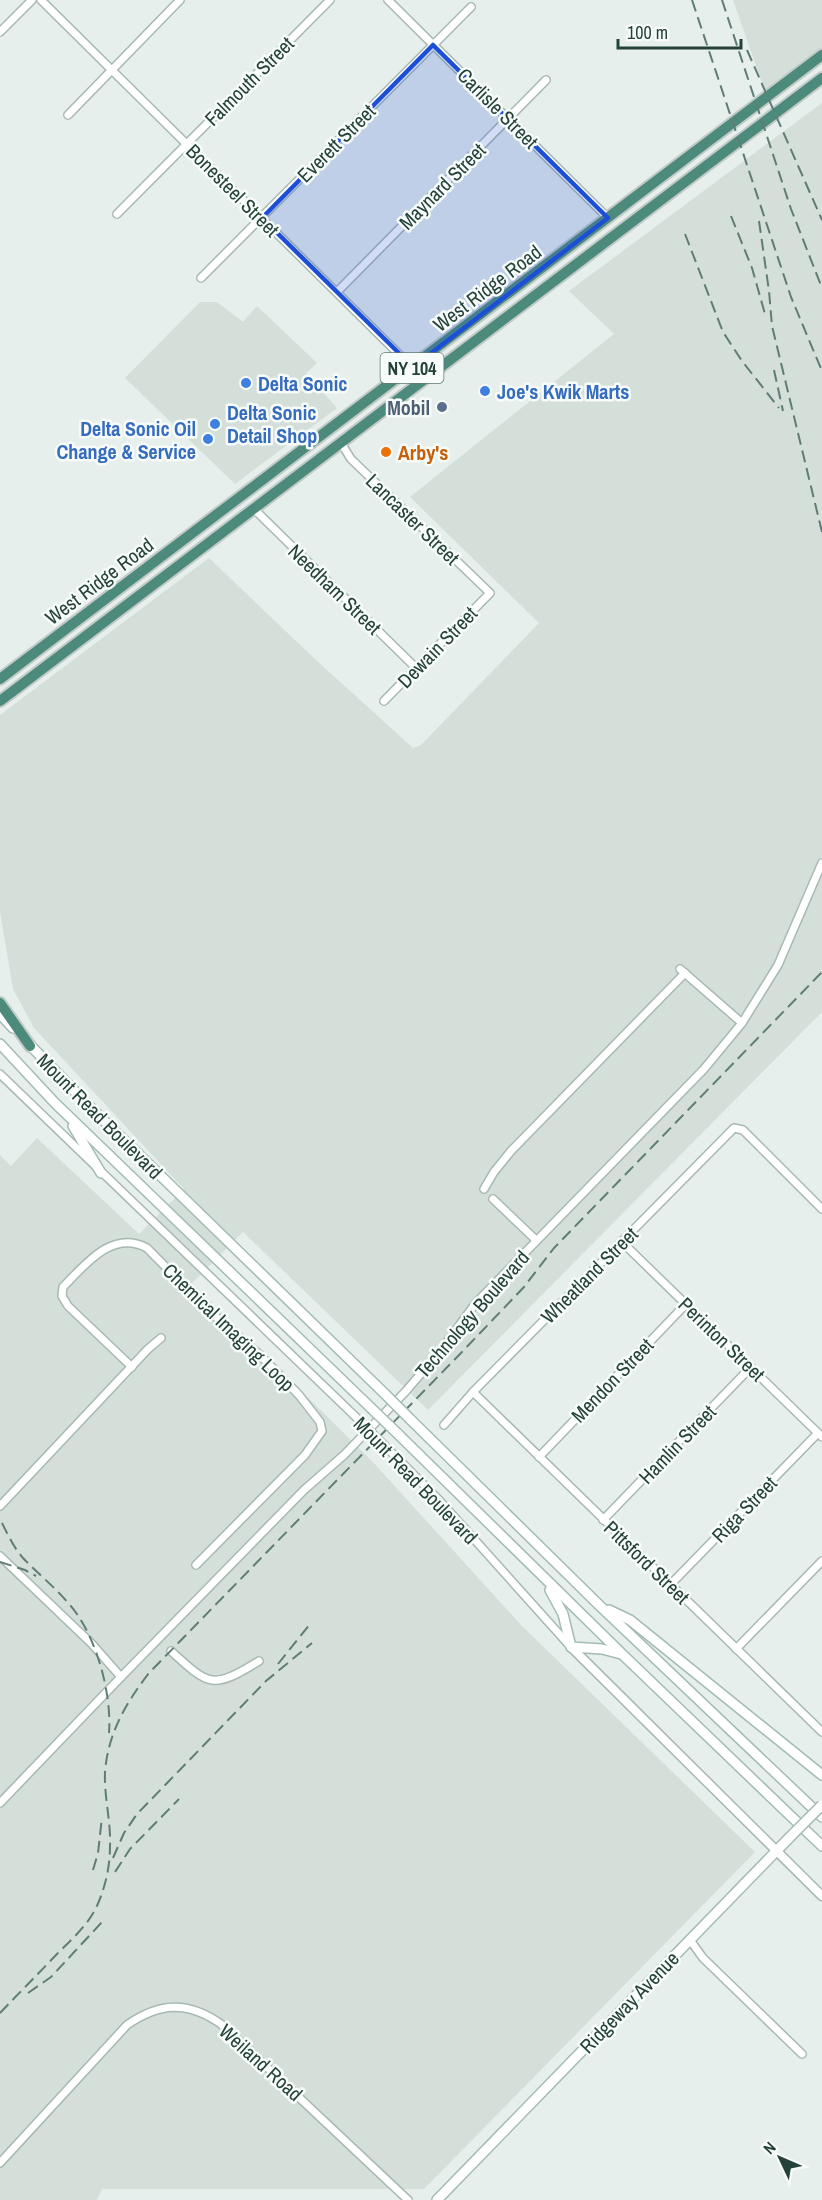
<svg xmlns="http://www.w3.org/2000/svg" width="822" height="2200" font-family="'Archivo Narrow',sans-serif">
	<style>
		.built { fill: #d4dfda }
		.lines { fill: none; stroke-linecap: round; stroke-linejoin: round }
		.minor-casing { stroke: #a8b8b2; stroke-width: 10 }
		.tertiary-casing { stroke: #a8b8b2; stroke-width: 11 }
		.secondary-casing { stroke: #a4bbb3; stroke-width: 12 }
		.trunk-casing { stroke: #c2cac8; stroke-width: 14 }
		.minor { stroke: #fff; stroke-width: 7 }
		.tertiary { stroke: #fff; stroke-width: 8 }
		.secondary { stroke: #fff; stroke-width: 9 }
		.trunk { stroke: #4c8a7c; stroke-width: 10 }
		.rail { stroke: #5f7d75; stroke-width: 2; stroke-dasharray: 12 6; stroke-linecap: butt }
		.minor-bridge-casing { stroke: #a8b8b2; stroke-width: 10; stroke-linecap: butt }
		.secondary-bridge-casing { stroke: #a4bbb3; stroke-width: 12; stroke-linecap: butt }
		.minor-bridge { stroke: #fff; stroke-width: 7 }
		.secondary-bridge { stroke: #fff; stroke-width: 9 }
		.marked { fill: #1d4ed8; fill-opacity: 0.2; stroke: #1d4ed8; stroke-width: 4.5; stroke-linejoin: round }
		.shop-dot { fill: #3f7fe0; stroke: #f7fbf9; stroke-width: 2 }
		.service-dot { fill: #5c6f8a; stroke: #f7fbf9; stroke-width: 2 }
		.food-dot { fill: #e8710a; stroke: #f7fbf9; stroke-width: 2 }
		.labels { text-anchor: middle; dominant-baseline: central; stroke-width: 5; stroke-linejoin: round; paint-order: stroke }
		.shield { fill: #f7fbf9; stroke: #637a73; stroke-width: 1.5 }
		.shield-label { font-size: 18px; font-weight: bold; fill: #24423a }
		.street-label { font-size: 20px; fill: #24423a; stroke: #f7fbf9 }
		.shop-label { font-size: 20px; font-weight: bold; fill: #366cbe; stroke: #f7fbf9; text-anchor: start }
		.service-label { font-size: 20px; font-weight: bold; fill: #4e5e75; stroke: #f7fbf9; text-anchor: end }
		.food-label { font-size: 20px; font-weight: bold; fill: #c56008; stroke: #f7fbf9; text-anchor: start }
	</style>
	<rect width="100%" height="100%" fill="#e6efeb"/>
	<g class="built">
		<polygon points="733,0 822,0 822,55 767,97"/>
		<polygon points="822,103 822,1012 428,1410 243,1232 192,1283 372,1461 522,1626 755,1852 424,2189 102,2189 97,2200 0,2200 0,1155 11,1166 37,1138 139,1234 184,1189 34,1028 13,989 0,912 0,715 209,558 316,660 413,748 421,745 539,623 410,497 614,334 569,291"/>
		<polygon points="200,302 217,302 243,322 257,306 317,363 306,373 337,408 235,484 125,378"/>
	</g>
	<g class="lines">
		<defs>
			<g id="minor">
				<polyline points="41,0 425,380"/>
				<polyline points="388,0 608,218"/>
				<polyline points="0,32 32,0"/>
				<polyline points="68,115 180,0"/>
				<polyline points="117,214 330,0"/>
				<polyline points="201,278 471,7"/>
				<polyline points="337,292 546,80"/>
				<polyline points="341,443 351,459 490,593 384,701"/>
				<polyline points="254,509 416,668"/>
				<polyline points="680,969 742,1023"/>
				<polyline points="0,1074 359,1420"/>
				<polyline points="484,1189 494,1172 511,1151 685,973"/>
				<polyline points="493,1199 536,1240"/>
				<polyline points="622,1242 822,1437"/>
				<path d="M132,1367L68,1306L62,1296L63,1287C85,1265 112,1229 147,1248L209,1311L260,1355L299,1395L320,1422L322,1431L305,1455L196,1565"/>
				<polyline points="473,1392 822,1732"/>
				<polyline points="444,1425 473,1392 734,1128 743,1130 822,1209"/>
				<polyline points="385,1446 439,1500 570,1646"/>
				<polyline points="539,1457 686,1304"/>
				<polyline points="0,1506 148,1349 161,1338"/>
				<polyline points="603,1520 751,1367"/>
				<polyline points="0,1556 92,1644 121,1677"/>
				<polyline points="670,1585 818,1433"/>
				<polyline points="736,1649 822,1561"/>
				<path d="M171,1651C210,1687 213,1689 259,1661"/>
				<polyline points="0,1803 121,1677 304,1490 344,1455 406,1391 442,1349 475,1304 704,1069 742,1023 778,965 822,863"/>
				<polyline points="690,1940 703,1958 802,2054"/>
				<path d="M0,2163L127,2025C160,2002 188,2001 221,2024L408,2200"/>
			</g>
			<polyline id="tertiary" points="571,1647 822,1896"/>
			<g id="secondary">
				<polyline points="0,1014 13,1028"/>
				<polyline points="27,1042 90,1107 385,1394"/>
				<polyline points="0,1044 55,1103 371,1408"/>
				<polyline points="73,1126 101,1173"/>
				<polyline points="410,1419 599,1605 822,1817"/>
				<polyline points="397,1433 622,1654 822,1846"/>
				<polyline points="550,1590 563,1614 571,1647 602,1649 621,1654"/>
				<polyline points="609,1610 630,1620 822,1775"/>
				<polyline points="437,2200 789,1838"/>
			</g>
			<g id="trunk">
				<polyline points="0,679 822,55"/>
				<polyline points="0,701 822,78"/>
				<polyline points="0,1003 30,1046"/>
			</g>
		</defs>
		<use href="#minor" class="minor-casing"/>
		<use href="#tertiary" class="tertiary-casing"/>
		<use href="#secondary" class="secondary-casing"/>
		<use href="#trunk" class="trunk-casing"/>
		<use href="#minor" class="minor"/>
		<use href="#tertiary" class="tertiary"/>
		<use href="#secondary" class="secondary"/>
		<use href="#trunk" class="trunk"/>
		<g class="rail">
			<polyline points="692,0 791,297 822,371"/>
			<polyline points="722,0 791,209 822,288"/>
			<polyline points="747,50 822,220"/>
			<polyline points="731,216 752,268 765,314"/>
			<polyline points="759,221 769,291 772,326 822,532"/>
			<polyline points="685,234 723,332 742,361 779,408"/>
			<polyline points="774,370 783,411"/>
			<path d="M2,1523C8,1535 14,1548 23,1558C38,1574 55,1587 69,1604C96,1634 112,1693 109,1733"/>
			<polyline points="0,1562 25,1570 36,1576"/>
			<polyline points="278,1664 310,1624"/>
			<polyline points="113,1858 124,1833 137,1814 266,1681 312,1643"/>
			<polyline points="93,1870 98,1853 102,1817"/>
			<polyline points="115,1872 130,1849 179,1799"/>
			<polyline points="28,1993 51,1977 103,1921"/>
			<path d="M0,2013C19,1993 38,1974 57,1954C71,1940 87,1926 96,1908C105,1889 110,1867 110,1846C111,1821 104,1797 105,1772C108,1733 126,1703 149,1673L460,1354L524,1287L554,1248L822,972"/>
		</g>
		<defs>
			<polyline id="minor-bridge" points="359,1420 385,1446"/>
			<g id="secondary-bridge">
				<polyline points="385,1394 410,1419"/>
				<polyline points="371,1408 397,1433"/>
				<polyline points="789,1838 822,1805"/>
			</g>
		</defs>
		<use href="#minor-bridge" class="minor-bridge-casing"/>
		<use href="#secondary-bridge" class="secondary-bridge-casing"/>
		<use href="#minor-bridge" class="minor-bridge"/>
		<use href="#secondary-bridge" class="secondary-bridge"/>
	</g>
	<path class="marked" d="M433,45L608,218L413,367L262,218Z"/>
	<g class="shop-dot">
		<circle cx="246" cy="383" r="6"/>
		<circle cx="485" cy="391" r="6"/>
		<circle cx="215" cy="424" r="6"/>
		<circle cx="208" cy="439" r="6"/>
	</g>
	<circle class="service-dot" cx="442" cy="407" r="6"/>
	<circle class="food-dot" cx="386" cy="452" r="6"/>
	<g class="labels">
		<rect class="shield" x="380.5" y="353" width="63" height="30" rx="4.5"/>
		<g class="shield-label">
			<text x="412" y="368">NY 104</text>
		</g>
		<g class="street-label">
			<text transform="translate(249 81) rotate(-45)">Falmouth Street</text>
			<text transform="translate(498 108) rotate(45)">Carlisle Street</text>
			<text transform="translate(336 143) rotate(-45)">Everett Street</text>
			<text transform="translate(442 186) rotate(-45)">Maynard Street</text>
			<text transform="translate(233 190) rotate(45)">Bonesteel Street</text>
			<text transform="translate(487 288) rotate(-37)">West Ridge Road</text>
			<text transform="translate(413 519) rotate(44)">Lancaster Street</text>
			<text transform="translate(99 581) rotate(-37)">West Ridge Road</text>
			<text transform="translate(335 589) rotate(44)">Needham Street</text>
			<text transform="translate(437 647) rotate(-46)">Dewain Street</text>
			<text transform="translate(100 1116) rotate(45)">Mount Read Boulevard</text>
			<text transform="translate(589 1275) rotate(-45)">Wheatland Street</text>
			<text transform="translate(472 1314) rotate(-49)">Technology Boulevard</text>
			<text transform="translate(229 1327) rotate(44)">Chemical Imaging Loop</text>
			<text transform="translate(722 1339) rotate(44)">Perinton Street</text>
			<text transform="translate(612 1380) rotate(-46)">Mendon Street</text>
			<text transform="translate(677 1444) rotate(-46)">Hamlin Street</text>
			<text transform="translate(416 1480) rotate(46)">Mount Read Boulevard</text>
			<text transform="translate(744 1509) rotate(-46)">Riga Street</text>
			<text transform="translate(647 1562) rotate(44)">Pittsford Street</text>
			<text transform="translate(629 2002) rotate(-46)">Ridgeway Avenue</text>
			<text transform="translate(261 2062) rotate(42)">Weiland Road</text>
		</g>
		<g class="shop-label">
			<text x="258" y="383">Delta Sonic</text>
			<text x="497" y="391">Joe's Kwik Marts</text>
			<text x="227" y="412">Delta Sonic<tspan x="227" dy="23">Detail Shop</tspan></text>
			<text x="196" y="428" text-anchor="end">Delta Sonic Oil<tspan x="196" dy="23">Change &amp; Service</tspan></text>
		</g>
		<g class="service-label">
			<text x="430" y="407">Mobil</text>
		</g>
		<g class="food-label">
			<text x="398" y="452">Arby's</text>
		</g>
	</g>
	<g transform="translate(780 2158) rotate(314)" stroke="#f7fbf9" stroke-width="4.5" paint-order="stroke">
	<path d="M0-4.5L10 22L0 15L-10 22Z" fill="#24423a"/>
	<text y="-9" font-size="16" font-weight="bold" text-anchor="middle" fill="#24423a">N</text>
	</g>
	<path d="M618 39v9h123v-9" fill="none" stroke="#24423a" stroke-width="3"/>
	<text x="627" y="39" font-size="18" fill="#24423a" stroke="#f7fbf9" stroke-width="4.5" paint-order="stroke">100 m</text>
</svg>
